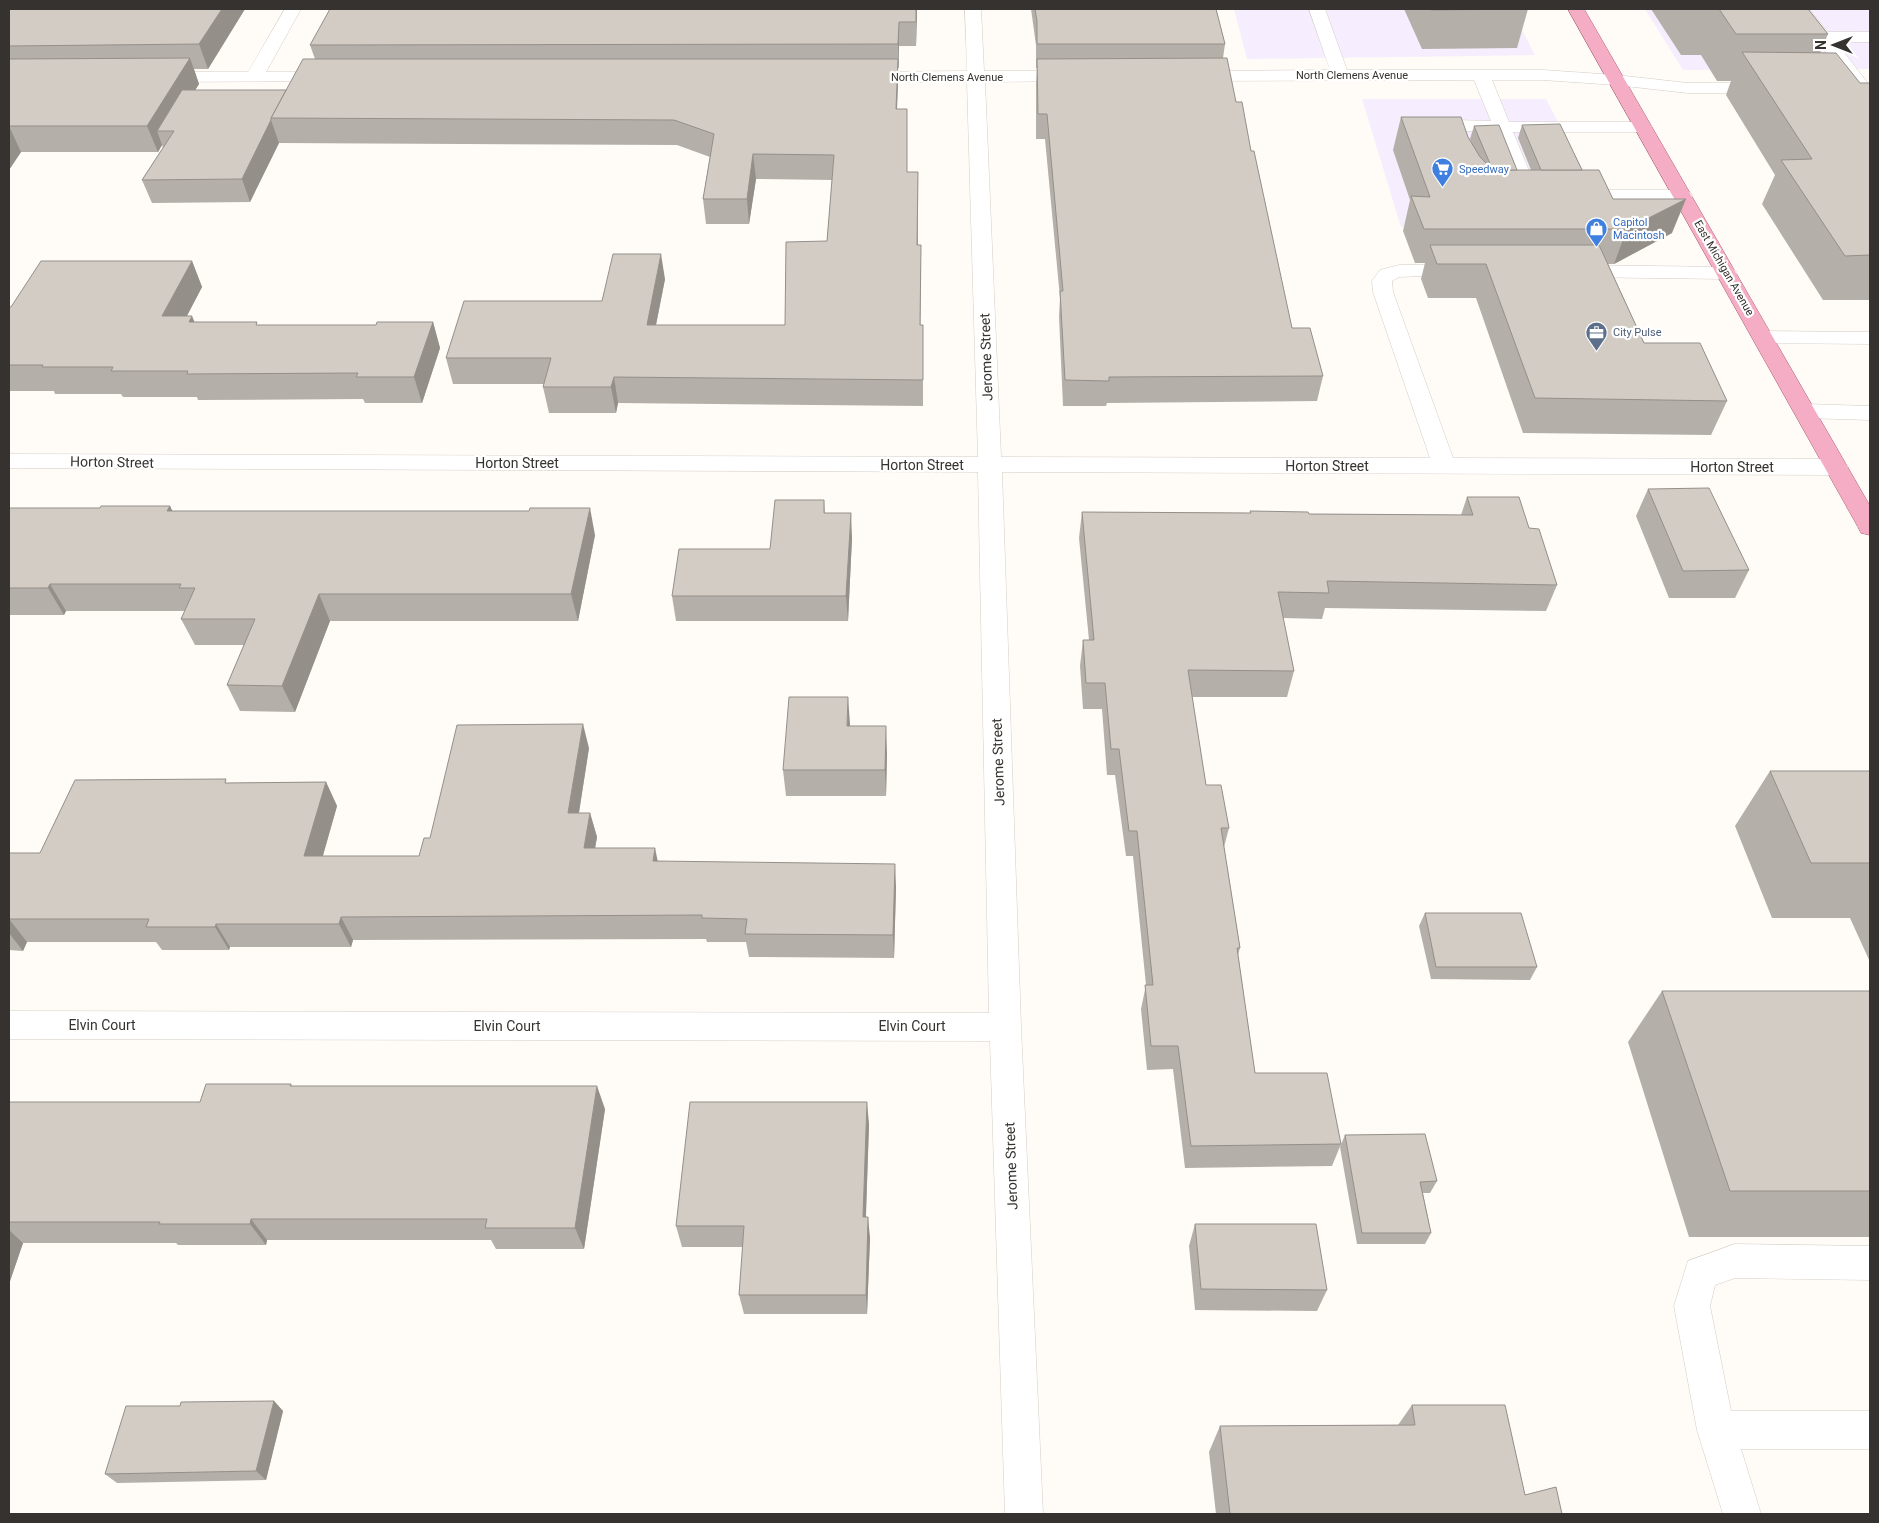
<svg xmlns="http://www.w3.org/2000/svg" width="1879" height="1523" font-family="Roboto,sans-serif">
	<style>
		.commercial { fill: #f6edfe }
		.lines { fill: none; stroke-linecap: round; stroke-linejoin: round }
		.minor-casing { stroke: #d5cdc6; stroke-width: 1 }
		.major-casing { stroke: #ad5e77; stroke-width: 1 }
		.minor { fill: #fff; fill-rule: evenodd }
		.major { fill: #f5adc5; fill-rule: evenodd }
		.wall { fill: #b5afa9 }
		.shaded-wall { fill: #948f89 }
		.building { fill: #d3ccc4; stroke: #948f89 }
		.labels { text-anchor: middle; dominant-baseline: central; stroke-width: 4.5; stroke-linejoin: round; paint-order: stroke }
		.far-street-label { font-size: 11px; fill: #35322f; stroke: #fff }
		.far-shop-label { font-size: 11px; fill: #366cbe; stroke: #fff; text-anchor: start }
		.far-service-label { font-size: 11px; fill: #4e5e75; stroke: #fff; text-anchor: start }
		.street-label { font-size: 14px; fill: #35322f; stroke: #fff }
	</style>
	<rect width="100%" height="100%" fill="#fffbf6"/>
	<g class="commercial">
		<polygon points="1234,9 1511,9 1535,55 1247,59"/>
		<polygon points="1645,9 1870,9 1870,69 1683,70"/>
		<polygon points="1362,99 1546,99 1614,228 1401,227"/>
	</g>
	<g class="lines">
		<defs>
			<g id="minor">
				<polygon points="285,9 301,9 266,72 329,72 335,73 338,77 335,81 160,82 154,81 151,77 154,73 160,72 248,72"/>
				<polygon points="965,9 981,9 984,71 1074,71 1080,72 1083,76 1080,80 1074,81 985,82 1001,457 1430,458 1373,292 1372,281 1380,270 1399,265 1461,264 1468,266 1471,270 1468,274 1399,277 1392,281 1393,292 1453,458 1836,459 1844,462 1848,467 1844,472 1836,475 1002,472 1021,1027 1043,1514 1005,1514 990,1041 9,1039 9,1011 989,1013 978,472 9,468 9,454 978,457 967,82 860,82 854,81 851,77 854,73 860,72 967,71"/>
				<polygon points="1309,9 1325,9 1347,70 1543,70 1616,75 1688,83 1766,83 1772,84 1775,88 1772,92 1766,93 1688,93 1616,85 1543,80 1492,80 1509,122 1643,122 1649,123 1652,127 1649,131 1643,132 1513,132 1537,190 1683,190 1690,192 1693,196 1690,200 1683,202 1530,202 1523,200 1520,196 1495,132 1465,131 1472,149 1470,153 1463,155 1456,153 1445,125 1448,121 1454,120 1491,121 1474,80 1192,81 1186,80 1183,76 1186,72 1192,71 1330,70"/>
				<polygon points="1793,9 1809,9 1828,32 1870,32 1870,42 1836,42 1867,82 1864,86 1858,87 1852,86"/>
				<polygon points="1574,265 1727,267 1734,269 1737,273 1734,277 1727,279 1574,277 1567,275 1564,271 1567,267"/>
				<polygon points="1763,331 1870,332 1870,344 1763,343 1755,342 1752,337 1755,332"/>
				<polygon points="1805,404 1870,406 1870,420 1805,418 1797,416 1794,411 1797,406"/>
				<polygon points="1735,1244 1870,1246 1870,1280 1735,1278 1715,1285 1710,1306 1731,1411 1870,1411 1870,1449 1741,1449 1761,1514 1723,1514 1697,1430 1674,1306 1688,1261"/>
			</g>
			<polygon id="major" points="1568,9 1584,9 1870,506 1870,535 1861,533 1858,527"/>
		</defs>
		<use href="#minor" class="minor-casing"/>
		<use href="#major" class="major-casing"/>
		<use href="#minor" class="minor"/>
		<use href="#major" class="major"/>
	</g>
	<g class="wall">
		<polygon points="9,9 245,9 208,69 194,69 199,84 195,90 286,90 315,59 310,45 917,9 916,46 899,46 899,68 898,68 897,109 907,172 918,172 918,245 921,271 920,325 923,325 923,406 618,403 616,413 549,413 543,387 544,384 453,384 446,358 665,279 656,325 785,325 827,241 832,180 756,179 749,224 706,224 703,199 710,157 677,145 279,143 250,202 152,203 142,180 163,148 162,145 158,152 21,152 9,170"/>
		<polygon points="1031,9 1216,9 1225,44 1223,58 1251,151 1292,328 1323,376 1317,401 1107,403 1106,406 1063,406 1059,317 1060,298 1045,139 1036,139 1036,83 1037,68 1036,68 1036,45"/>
		<polygon points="1404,9 1528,9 1517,48 1422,49"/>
		<polygon points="1651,9 1808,9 1828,34 1820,53 1860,83 1870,83 1870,300 1823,300 1762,204 1775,175 1726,95 1731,81 1717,81 1701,55 1681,55"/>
		<polygon points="1401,117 1468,137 1472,143 1470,139 1474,126 1517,170 1531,170 1518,138 1522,125 1582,170 1613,199 1672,233 1614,264 1608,264 1644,343 1727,401 1711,435 1523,433 1476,298 1428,298 1421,279 1425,263 1415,263 1403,231 1410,200 1393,150"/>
		<polygon points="192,261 202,287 187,316 194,322 258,325 376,325 433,322 440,348 422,403 365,403 363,399 198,400 197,397 123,397 121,394 55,394 54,391 9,391 9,307 11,307"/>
		<polygon points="1648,489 1749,570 1735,598 1669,598 1636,516"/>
		<polygon points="1467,497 1529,528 1557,585 1546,611 1325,608 1322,619 1283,618 1294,671 1287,697 1192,697 1206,785 1229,828 1224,847 1240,948 1238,955 1255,1073 1341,1144 1332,1166 1185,1168 1173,1069 1147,1070 1141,1009 1146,985 1133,856 1126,856 1115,775 1107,775 1102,709 1083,709 1080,666 1083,640 1089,640 1079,538 1082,512 1250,513 1250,511 1309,514 1461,515"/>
		<polygon points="824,500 825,513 852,538 848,621 676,621 672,596 770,549"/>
		<polygon points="170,506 172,511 595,535 578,621 330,621 295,712 240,711 227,685 244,645 195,645 181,619 185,611 66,611 64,615 9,615 9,508 100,508"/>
		<polygon points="850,726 887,753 886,796 786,796 783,770"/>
		<polygon points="589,748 579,813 590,813 597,837 595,848 658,861 896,887 894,958 749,957 746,942 707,942 706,939 353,940 351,947 230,947 229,950 162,950 156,942 27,942 23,951 9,950 9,853 40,853 229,783 326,782 337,806 323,856 419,856 430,838"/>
		<polygon points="1770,771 1870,771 1870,962 1850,918 1772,918 1735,826"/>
		<polygon points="1425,913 1537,967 1530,980 1431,979 1419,926"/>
		<polygon points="1662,991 1870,991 1870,1237 1689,1237 1628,1042"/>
		<polygon points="291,1084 292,1086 605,1109 584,1249 496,1249 491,1240 267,1240 266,1245 178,1245 176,1243 23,1243 9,1284 9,1102 200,1102"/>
		<polygon points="869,1124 866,1217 870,1238 867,1314 744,1314 739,1295 743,1247 682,1247 676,1226"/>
		<polygon points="1345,1135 1437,1181 1430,1193 1423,1193 1431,1233 1425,1244 1357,1244 1340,1147"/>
		<polygon points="1195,1224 1327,1290 1317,1311 1195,1310 1189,1246"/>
		<polygon points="274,1401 283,1411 266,1480 117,1483 105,1474 180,1406"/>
		<polygon points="1412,1405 1525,1495 1562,1514 1216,1514 1209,1452 1220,1426 1398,1425"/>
	</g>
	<g class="shaded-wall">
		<polygon points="222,9 245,9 208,69 199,44"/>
		<polygon points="916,9 917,9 916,46"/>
		<polygon points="899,22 899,68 898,44"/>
		<polygon points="190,58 199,84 170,131 157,131 162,145 158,152 147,126"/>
		<polygon points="898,59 898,83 896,134 896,109"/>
		<polygon points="271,120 279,143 250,202 242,179"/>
		<polygon points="9,126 21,152 9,170"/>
		<polygon points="753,154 756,179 749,224 747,199"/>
		<polygon points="918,172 918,197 917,271 917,245"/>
		<polygon points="1686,199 1672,233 1614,264 1627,229"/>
		<polygon points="921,245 921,271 920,350 920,325"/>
		<polygon points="661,254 665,279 651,350 647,325"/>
		<polygon points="192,261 202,287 173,342 162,316"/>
		<polygon points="192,316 203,342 189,322"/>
		<polygon points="433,322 440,348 422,403 414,377"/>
		<polygon points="614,377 618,403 616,413 611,387"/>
		<polygon points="170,506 183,533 167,511"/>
		<polygon points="590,508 595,535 578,621 571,594"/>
		<polygon points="851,513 852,538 848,621 846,596"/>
		<polygon points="50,584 66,611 64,615 48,588"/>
		<polygon points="319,594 330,621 295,712 282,686"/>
		<polygon points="848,697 850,724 849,753 847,726"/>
		<polygon points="583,724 589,748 575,837 568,813"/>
		<polygon points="886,726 887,753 886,796 885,770"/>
		<polygon points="326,782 337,806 316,879 304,856"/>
		<polygon points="590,813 597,837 591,872 584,848"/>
		<polygon points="655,848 660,872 653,861"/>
		<polygon points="895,864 896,887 894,958 893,935"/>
		<polygon points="341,917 353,940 351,947 339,924"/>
		<polygon points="9,919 27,942 23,951 9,933"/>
		<polygon points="216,924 230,947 229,950 215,927"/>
		<polygon points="597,1086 605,1109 584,1249 575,1228"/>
		<polygon points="867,1102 869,1124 865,1238 863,1217"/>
		<polygon points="868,1217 870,1238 867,1314 866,1295"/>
		<polygon points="251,1219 267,1240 266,1245 250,1224"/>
		<polygon points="9,1230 23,1243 9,1284"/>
		<polygon points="274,1401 283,1411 266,1480 256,1471"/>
	</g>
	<g class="building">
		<polygon points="9,9 222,9 199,44 9,46"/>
		<polygon points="330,9 916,9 916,22 899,22 898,44 310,45"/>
		<polygon points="1035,9 1216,9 1225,44 1037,44 1037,21"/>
		<polygon points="1430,9 1521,9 1431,10"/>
		<polygon points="1719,9 1808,9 1828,34 1736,34"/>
		<polygon points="1742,52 1836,53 1860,83 1870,83 1870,255 1845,256 1781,160 1812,159"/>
		<polygon points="190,58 147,126 9,126 9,127 9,59"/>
		<polygon points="1227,58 1236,102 1242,102 1251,151 1254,151 1292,328 1310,328 1323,376 1109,377 1109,381 1065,380 1060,291 1063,291 1047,114 1038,114 1037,59"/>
		<polygon points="303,59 898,59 896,109 907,109 907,172 918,172 917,245 921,245 920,325 923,325 923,380 614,377 611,387 543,387 551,358 446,358 464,301 602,301 613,254 661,254 647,325 785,325 786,242 827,241 834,155 753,154 747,199 703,199 714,134 674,120 271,118"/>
		<polygon points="182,90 286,90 271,118 271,120 242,179 142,180 174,131 157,131"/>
		<polygon points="1401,117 1461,117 1468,137 1480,157 1488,165 1498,170 1599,170 1613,199 1686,199 1627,229 1424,229 1411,196 1430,197"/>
		<polygon points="1560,124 1582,170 1541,170 1522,125"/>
		<polygon points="1499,125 1517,170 1498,170 1491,166 1474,126"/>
		<polygon points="1430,245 1599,245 1644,343 1700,343 1727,401 1535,398 1486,264 1437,264"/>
		<polygon points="41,261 192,261 162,316 192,316 189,322 257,322 256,325 376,325 377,322 433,322 414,377 356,377 358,373 187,374 188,371 111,371 113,367 42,367 43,365 9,365 9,307 11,307"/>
		<polygon points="1709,488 1749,570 1683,571 1648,489"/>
		<polygon points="1467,497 1519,497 1529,528 1539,529 1557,585 1327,581 1329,593 1278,592 1294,671 1188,670 1206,785 1221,785 1229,828 1221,828 1240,948 1237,948 1255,1073 1327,1073 1341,1144 1191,1146 1178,1046 1151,1046 1145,985 1153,985 1137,831 1129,831 1119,749 1111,749 1105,683 1086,683 1083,640 1094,640 1082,512 1251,513 1250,511 1308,512 1309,514 1473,515"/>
		<polygon points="775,500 824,500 824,513 851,513 846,596 672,596 679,549 770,549"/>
		<polygon points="101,506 170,506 167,511 529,511 530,508 590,508 571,594 319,594 282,686 227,685 255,619 181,619 195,588 179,588 181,584 50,584 48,588 9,588 9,508 100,508"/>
		<polygon points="789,697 848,697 847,726 886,726 885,770 783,770"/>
		<polygon points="583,724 568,813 590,813 584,848 655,848 653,861 895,864 893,935 745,934 747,919 702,918 702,915 341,917 339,924 216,924 215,927 146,927 149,919 9,919 9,853 40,853 75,780 226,779 225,783 326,782 304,856 419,856 424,838 430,838 457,725"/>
		<polygon points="1770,771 1870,771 1870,863 1811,863"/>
		<polygon points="1425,913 1521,913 1537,967 1436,967"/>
		<polygon points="1662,991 1870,991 1870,1191 1730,1191"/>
		<polygon points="206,1084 291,1084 290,1086 597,1086 575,1228 485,1228 487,1219 251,1219 250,1224 159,1224 160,1222 9,1222 9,1102 200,1102"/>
		<polygon points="690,1102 867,1102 863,1217 868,1217 866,1295 739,1295 744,1226 676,1226"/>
		<polygon points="1425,1134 1437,1181 1420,1182 1431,1233 1362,1233 1345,1135"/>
		<polygon points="1195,1224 1316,1224 1327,1290 1201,1289"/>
		<polygon points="274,1401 256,1471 105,1474 126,1406 180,1406 181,1402"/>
		<polygon points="1412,1405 1505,1405 1525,1495 1556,1487 1562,1514 1230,1514 1220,1426 1415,1425"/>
	</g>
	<defs>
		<symbol id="supermarket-pin" viewBox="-11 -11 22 30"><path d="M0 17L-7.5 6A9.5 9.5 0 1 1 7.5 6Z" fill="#3f7fe0" stroke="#fff"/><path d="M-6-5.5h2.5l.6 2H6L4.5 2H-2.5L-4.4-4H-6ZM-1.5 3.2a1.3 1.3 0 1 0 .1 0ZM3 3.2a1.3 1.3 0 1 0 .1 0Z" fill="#fff"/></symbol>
		<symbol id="shop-pin" viewBox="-11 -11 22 30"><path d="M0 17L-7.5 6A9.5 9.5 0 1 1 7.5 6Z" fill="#3f7fe0" stroke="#fff"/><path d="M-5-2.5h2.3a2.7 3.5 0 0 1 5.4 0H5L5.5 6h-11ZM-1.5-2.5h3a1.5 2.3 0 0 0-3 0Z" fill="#fff"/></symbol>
		<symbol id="office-pin" viewBox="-11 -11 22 30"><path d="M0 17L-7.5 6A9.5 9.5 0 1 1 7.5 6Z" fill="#5c6f8a" stroke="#fff"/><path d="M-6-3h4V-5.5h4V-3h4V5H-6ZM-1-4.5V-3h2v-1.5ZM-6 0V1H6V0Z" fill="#fff"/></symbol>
	</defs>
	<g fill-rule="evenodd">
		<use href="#supermarket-pin" x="1430" y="156" width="25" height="34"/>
		<use href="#shop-pin" x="1584" y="216" width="25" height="34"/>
		<use href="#office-pin" x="1584" y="320" width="25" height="34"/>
	</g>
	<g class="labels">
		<g class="far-street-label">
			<text x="1352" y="75">North Clemens Avenue</text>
			<text x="947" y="77">North Clemens Avenue</text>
			<text transform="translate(1724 268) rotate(60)">East Michigan Avenue</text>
		</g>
		<g class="far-shop-label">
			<text x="1459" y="169">Speedway</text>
			<text x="1613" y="222">Capitol<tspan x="1613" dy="13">Macintosh</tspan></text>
		</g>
		<g class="far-service-label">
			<text x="1613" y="332">City Pulse</text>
		</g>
		<g class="street-label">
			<text transform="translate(986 357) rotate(-92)">Jerome Street</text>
			<text transform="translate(112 462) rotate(1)">Horton Street</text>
			<text x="517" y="463">Horton Street</text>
			<text x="922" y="465">Horton Street</text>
			<text x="1327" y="466">Horton Street</text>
			<text x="1732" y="467">Horton Street</text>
			<text transform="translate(998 762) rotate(-92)">Jerome Street</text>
			<text x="102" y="1025">Elvin Court</text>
			<text x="507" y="1026">Elvin Court</text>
			<text x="912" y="1026">Elvin Court</text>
			<text transform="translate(1011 1166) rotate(-92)">Jerome Street</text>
		</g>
	</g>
	<rect width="1879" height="1523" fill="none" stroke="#35322f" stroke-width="20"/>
	<g transform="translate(1834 45) rotate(270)" stroke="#ffffff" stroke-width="4" paint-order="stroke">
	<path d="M0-4L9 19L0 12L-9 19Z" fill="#35322f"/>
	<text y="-8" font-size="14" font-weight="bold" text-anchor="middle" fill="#35322f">N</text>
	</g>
</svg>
